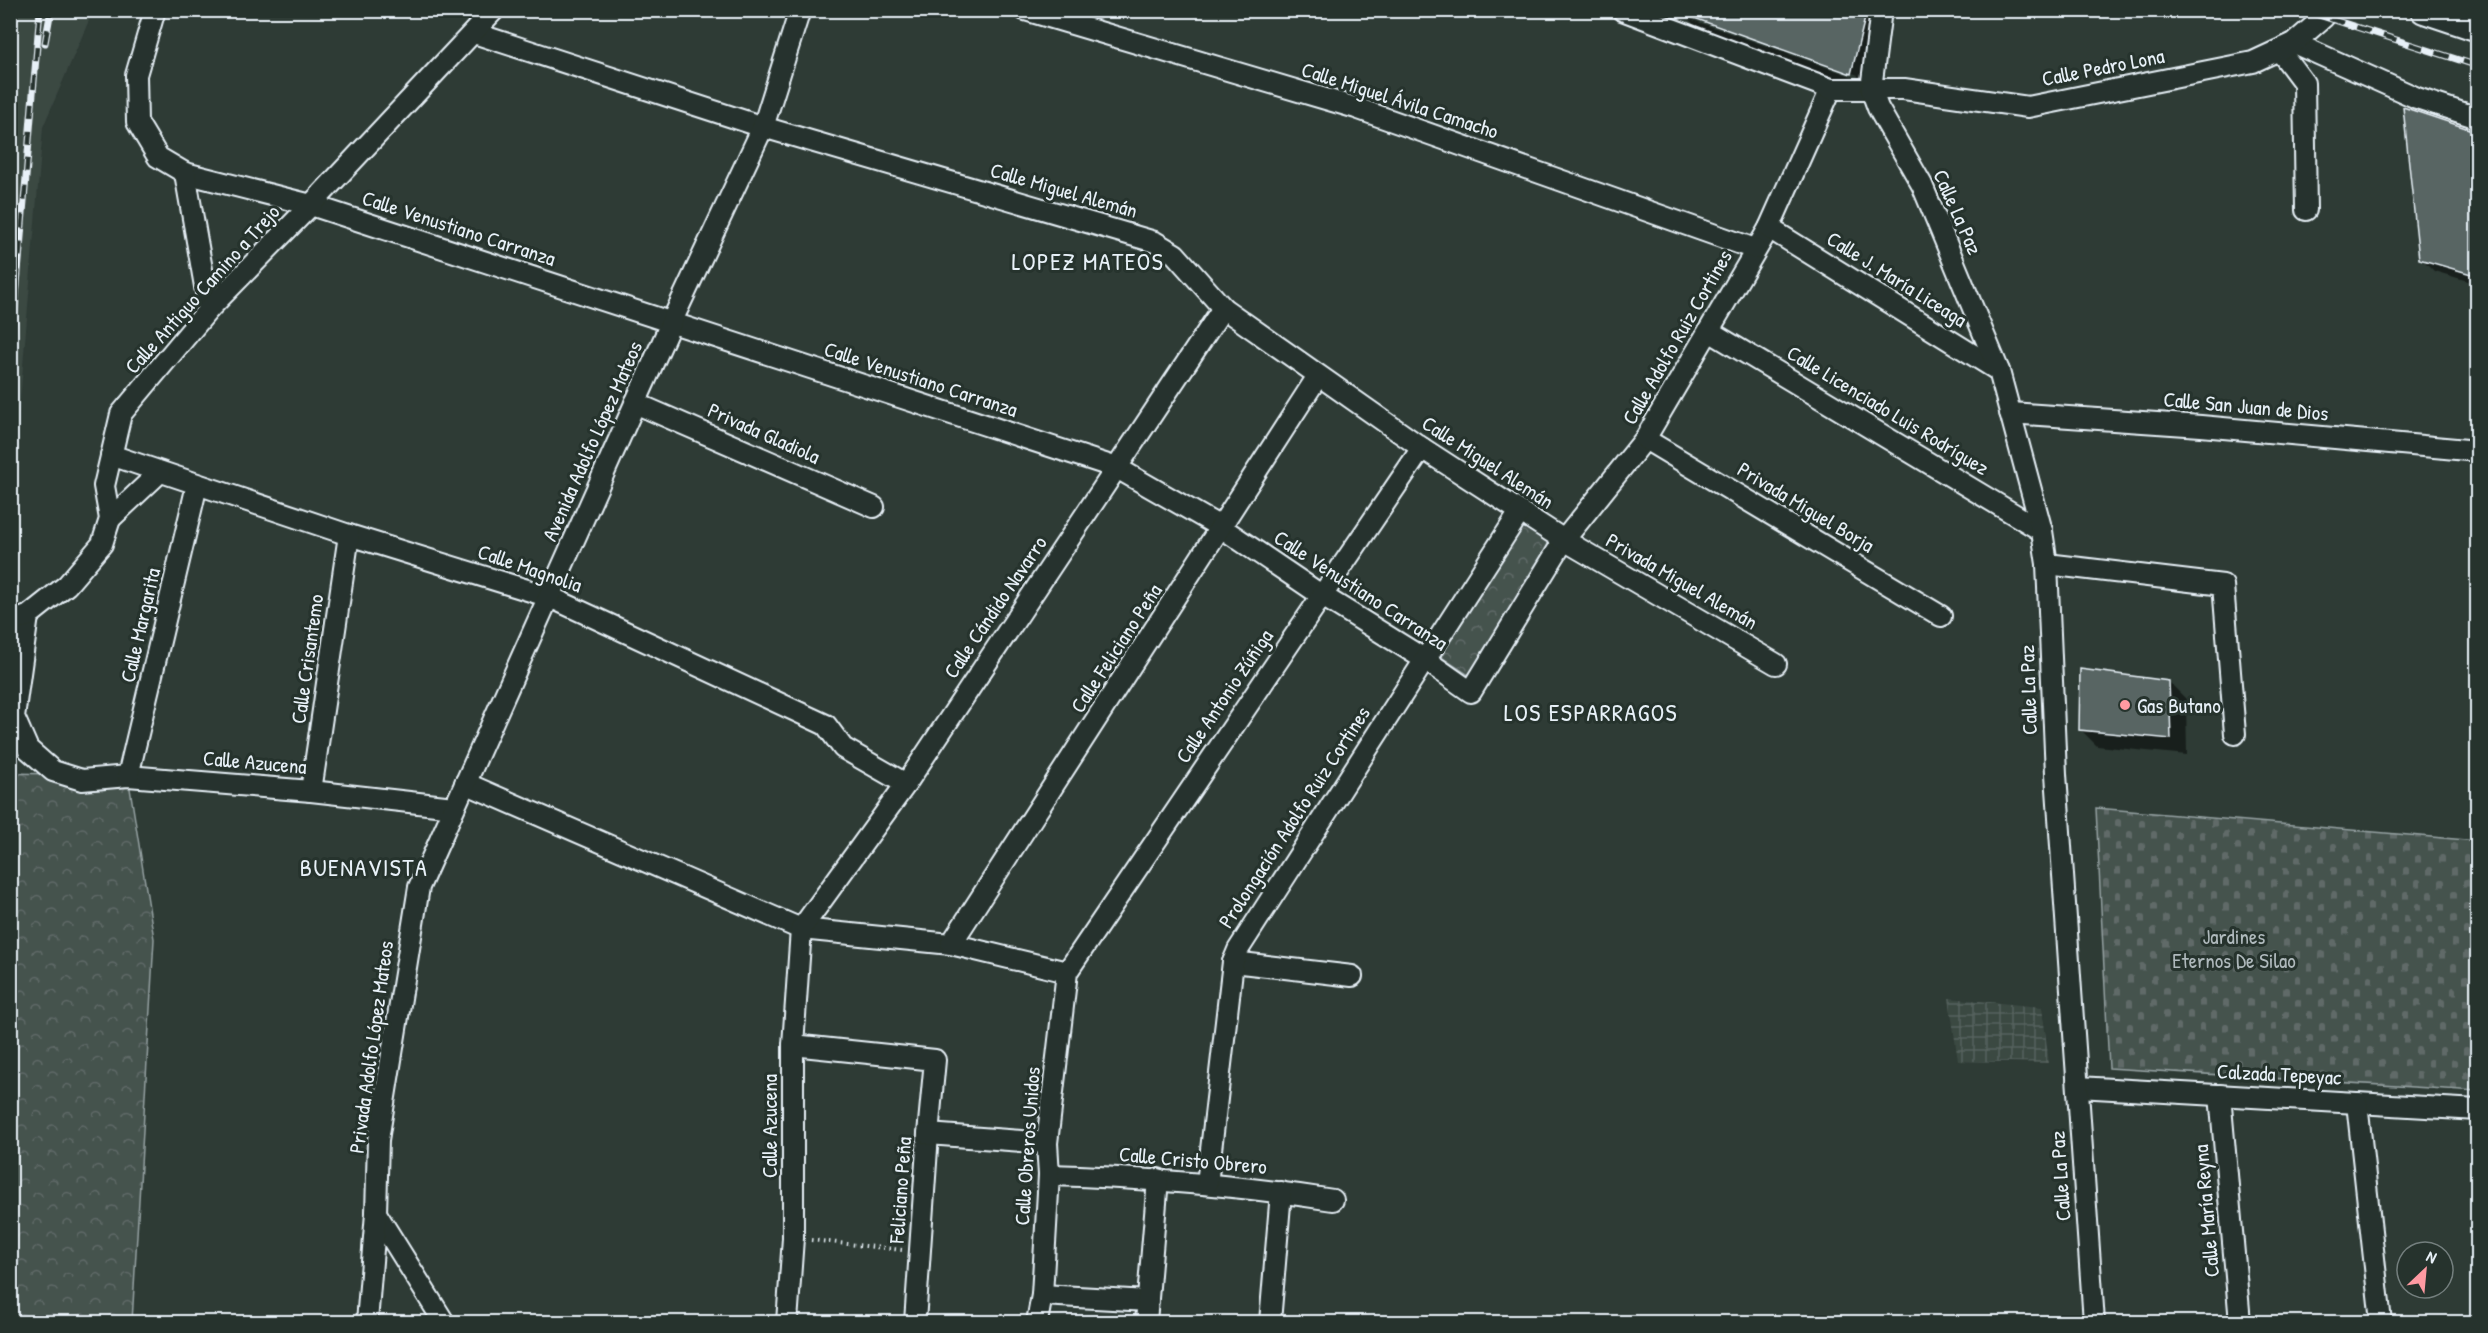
<svg xmlns="http://www.w3.org/2000/svg" width="2488" height="1333" font-family="'Patrick Hand',sans-serif">
	<style>
		.built { fill: #3b4843 }
		.industrial { fill: url(#industrial-grid) }
		.cemetery { fill: url(#cemetery-stones); stroke: #96a2a3; stroke-width: 1.5 }
		.park { fill: url(#park-crowns); stroke: #96a2a3; stroke-width: 1.5 }
		.shadow { fill: #0007; fill-rule: evenodd }
		.building { fill: #596563; stroke: #e8f1f8; stroke-width: 1.5 }
		.lines { fill: none; stroke-linecap: round; stroke-linejoin: round }
		.minor-casing { stroke: #e8f1f8; stroke-width: 24 }
		.tertiary-casing { stroke: #e8f1f8; stroke-width: 30 }
		.path { stroke: #e8f1f8; stroke-width: 4; stroke-dasharray: 1.5 4.5; stroke-linecap: butt }
		.minor { stroke: #26332d; stroke-width: 20 }
		.tertiary { stroke: #26332d; stroke-width: 26 }
		.rail-casing { stroke: #e8f1f8; stroke-width: 7 }
		.rail { stroke: #26332d; stroke-width: 4.5; stroke-dasharray: 14; stroke-linecap: butt }
		.poi-dot { fill: #ff9aa2; stroke: #26332d; stroke-width: 2 }
		.labels { text-anchor: middle; dominant-baseline: central; stroke-width: 6; stroke-linejoin: round; paint-order: stroke }
		.street-label { font-size: 21px; fill: #e8f1f8; stroke: #26332d }
		.poi-label { font-size: 21px; fill: #e8f1f8; stroke: #26332d; text-anchor: start }
		.park-label { font-size: 21px; fill: #afb9bc; stroke: #26332d }
		.quarter-label { font-size: 24px; letter-spacing: 1.5px; fill: #e8f1f8; stroke: #26332d }
	</style>
	<defs>
		<pattern id="industrial-grid" width="8" height="8" patternUnits="userSpaceOnUse" patternTransform="scale(1.5)"><rect width="8" height="8" fill="#3b4843"/><path d="M0 4h8M4 0v8" fill="none" stroke="#57635f"/></pattern>
		<pattern id="cemetery-stones" width="16" height="16" patternUnits="userSpaceOnUse" patternTransform="scale(1.5)"><rect width="16" height="16" fill="#45524e"/><path d="M2 7V4a2 2 0 0 1 4 0v3zM10 15v-3a2 2 0 0 1 4 0v3z" fill="#606b68"/></pattern>
		<pattern id="park-crowns" width="20" height="18" patternUnits="userSpaceOnUse" patternTransform="scale(1.5)"><rect width="20" height="18" fill="#45524e"/><path d="M2 6a3 3 0 1 1 6 0M12 15a3 3 0 1 1 6 0" fill="none" stroke="#606b68"/></pattern>
	</defs>
	<rect width="100%" height="100%" fill="#2e3b35"/>
	<filter id="ink" filterUnits="userSpaceOnUse"><feTurbulence type="fractalNoise" baseFrequency=".0167" numOctaves="2"/><feDisplacementMap in="SourceGraphic" scale="12" xChannelSelector="R" yChannelSelector="G"/><feConvolveMatrix kernelMatrix="1 2 1 2 8 2 1 2 1" color-interpolation-filters="sRGB"/></filter>
	<g filter="url(#ink)">
		<polygon class="built" points="11,10 93,11 43,127 11,509"/>
		<polygon class="industrial" points="1949,998 2042,1007 2049,1063 1958,1061"/>
		<polygon class="cemetery" points="2096,808 2477,841 2477,1091 2109,1068"/>
		<g class="park">
			<polygon points="1521,523 1552,544 1473,678 1441,657"/>
			<polygon points="11,773 128,776 154,939 132,1322 11,1322"/>
		</g>
		<g class="shadow">
			<path d="M1680,10H1887L1867,90L1699,30ZM1687,14L1858,75L1857,78L1687,18Z"/>
			<polygon points="2429,10 2478,10 2478,29"/>
			<polygon points="2478,133 2478,284 2434,271 2421,258"/>
			<polygon points="2169,682 2186,699 2187,755 2097,746 2080,729"/>
		</g>
		<g class="building">
			<polygon points="1678,10 1867,10 1851,74 1680,13"/>
			<polygon points="2403,107 2478,132 2478,276 2419,259"/>
			<polygon points="2080,669 2169,681 2171,739 2079,730"/>
		</g>
		<g class="lines">
			<defs>
				<g id="minor">
					<polyline points="155,10 136,75 137,122 158,157 185,173 311,205 1117,468 1222,528 1321,595 1424,659 1471,692 1564,540 1645,439 1769,228 1831,89"/>
					<polyline points="1025,10 1356,108 1755,249"/>
					<polyline points="1622,10 1831,89 1871,89 1881,10"/>
					<polyline points="474,33 763,127 1155,242 1175,254 1223,308 1422,448 1564,540 1776,664"/>
					<polyline points="2294,43 2417,98 2478,118"/>
					<polyline points="2280,51 2304,83 2306,210"/>
					<polyline points="185,173 209,309"/>
					<polyline points="1769,228 1999,371"/>
					<polyline points="1709,331 2042,531"/>
					<polyline points="635,403 874,507"/>
					<polyline points="2010,413 2201,426 2478,451"/>
					<polyline points="1645,439 1941,616"/>
					<polyline points="111,455 349,535 550,597 826,725 843,748 906,784"/>
					<polyline points="110,519 160,472"/>
					<polyline points="2047,564 2223,585 2235,734"/>
					<polyline points="28,616 14,717 28,749 53,771 82,780 128,776 311,791 454,807"/>
					<polyline points="10,622 28,616 67,585 102,544 110,519 104,486 121,414 209,309 311,205 494,10"/>
					<polyline points="128,776 197,485"/>
					<polyline points="465,783 801,929 951,944 1067,972"/>
					<polyline points="311,791 349,535"/>
					<polyline points="951,944 1318,376"/>
					<polyline points="1233,962 1352,976"/>
					<polyline points="793,1045 935,1060 928,1134 915,1322"/>
					<polyline points="2078,1087 2478,1110"/>
					<polyline points="2220,1095 2240,1322"/>
					<polyline points="2357,1103 2381,1322"/>
					<polyline points="928,1134 1047,1143"/>
					<path d="M1049,1175C1145,1178 1238,1185 1333,1200"/>
					<polyline points="1207,1184 1233,962 1238,950 1520,512"/>
					<polyline points="376,1213 444,1322"/>
					<polyline points="1042,1295 1148,1301"/>
					<polyline points="367,1322 376,1213 378,1140 419,887 671,323 763,127 800,10"/>
					<polyline points="787,1322 793,1238 793,1045 801,929 906,784 1223,308"/>
					<polyline points="1037,1322 1042,1295 1049,1175 1047,1143 1067,972 1422,448"/>
					<polyline points="1146,1322 1158,1179"/>
					<polyline points="1270,1322 1281,1192"/>
					<polyline points="2094,1322 2056,774 2047,564 2042,531 1999,371 1922,185 1878,108 1871,89 1904,89 2028,107 2253,62 2294,43 2324,17 2325,10"/>
				</g>
				<polyline id="tertiary" points="2424,10 2478,28"/>
			</defs>
			<use href="#minor" class="minor-casing"/>
			<use href="#tertiary" class="tertiary-casing"/>
			<polyline class="path" points="811,1240 902,1250"/>
			<use href="#minor" class="minor"/>
			<use href="#tertiary" class="tertiary"/>
			<defs>
				<g id="rail">
					<polyline points="2303,10 2478,66"/>
					<polyline points="45,43 51,10"/>
					<polyline points="10,368 40,10"/>
				</g>
			</defs>
			<use href="#rail" class="rail-casing"/>
			<use href="#rail" class="rail"/>
		</g>
	</g>
	<circle class="poi-dot" cx="2125" cy="705" r="6"/>
	<g class="labels">
		<g class="street-label">
			<text transform="translate(2103 67) rotate(-11)">Calle Pedro Lona</text>
			<text transform="translate(1400 100) rotate(18)">Calle Miguel Ávila Camacho</text>
			<text transform="translate(1064 190) rotate(16)">Calle Miguel Alemán</text>
			<text transform="translate(1958 212) rotate(66)">Calle La Paz</text>
			<text transform="translate(459 228) rotate(18)">Calle Venustiano Carranza</text>
			<text transform="translate(1897 279) rotate(32)">Calle J. María Liceaga</text>
			<text transform="translate(202 289) rotate(-48)">Calle Antiguo Camino a Trejo</text>
			<text transform="translate(1677 337) rotate(-60)">Calle Adolfo Ruiz Cortines</text>
			<text transform="translate(921 379) rotate(18)">Calle Venustiano Carranza</text>
			<text transform="translate(2246 406) rotate(5)">Calle San Juan de Dios</text>
			<text transform="translate(1888 410) rotate(31)">Calle Licenciado Luis Rodríguez</text>
			<text transform="translate(764 433) rotate(24)">Privada Gladiola</text>
			<text transform="translate(592 441) rotate(-66)">Avenida Adolfo López Mateos</text>
			<text transform="translate(1488 462) rotate(33)">Calle Miguel Alemán</text>
			<text transform="translate(1806 507) rotate(31)">Privada Miguel Borja</text>
			<text transform="translate(530 568) rotate(19)">Calle Magnolia</text>
			<text transform="translate(1682 581) rotate(30)">Privada Miguel Alemán</text>
			<text transform="translate(1361 590) rotate(33)">Calle Venustiano Carranza</text>
			<text transform="translate(995 607) rotate(-56)">Calle Cándido Navarro</text>
			<text transform="translate(140 625) rotate(-77)">Calle Margarita</text>
			<text transform="translate(1116 648) rotate(-57)">Calle Feliciano Peña</text>
			<text transform="translate(307 659) rotate(-82)">Calle Crisantemo</text>
			<text transform="translate(2028 690) rotate(-92)">Calle La Paz</text>
			<text transform="translate(1224 696) rotate(-56)">Calle Antonio Zúñiga</text>
			<text transform="translate(255 762) rotate(5)">Calle Azucena</text>
			<text transform="translate(1294 817) rotate(-57)">Prolongación Adolfo Ruiz Cortines</text>
			<text transform="translate(371 1047) rotate(-82)">Privada Adolfo López Mateos</text>
			<text transform="translate(2279 1074) rotate(3)">Calzada Tepeyac</text>
			<text transform="translate(769 1126) rotate(-90)">Calle Azucena</text>
			<text transform="translate(1027 1146) rotate(-86)">Calle Obreros Unidos</text>
			<text transform="translate(1193 1160) rotate(5)">Calle Cristo Obrero</text>
			<text transform="translate(2060 1176) rotate(-94)">Calle La Paz</text>
			<text transform="translate(900 1190) rotate(-86)">Feliciano Peña</text>
			<text transform="translate(2206 1211) rotate(-95)">Calle María Reyna</text>
		</g>
		<g class="poi-label">
			<text x="2137" y="705">Gas Butano</text>
		</g>
		<g class="park-label">
			<text x="2234" y="936">Jardines<tspan x="2234" dy="24">Eternos De Silao</tspan></text>
		</g>
		<g class="quarter-label">
			<text x="1088" y="261">LOPEZ MATEOS</text>
			<text x="1591" y="712">LOS ESPARRAGOS</text>
			<text x="364" y="867">BUENAVISTA</text>
		</g>
	</g>
	<rect width="2488" height="1333" fill="none" stroke="#26332d" stroke-width="36"/>
	<rect x="18" y="18" width="2452" height="1297" fill="none" stroke="#e8f1f8" stroke-width="2" filter="url(#ink)"/>
	<g transform="translate(2425 1270) rotate(26)"><circle r="28" fill="#26332d" stroke="#747f7e" stroke-width="1.5"/>
	<path d="M0-4.5L10 22L0 15L-10 22Z" fill="#ff9aa2"/>
	<text y="-9" font-size="16" font-weight="bold" text-anchor="middle" fill="#e8f1f8">N</text>
	</g>
</svg>
